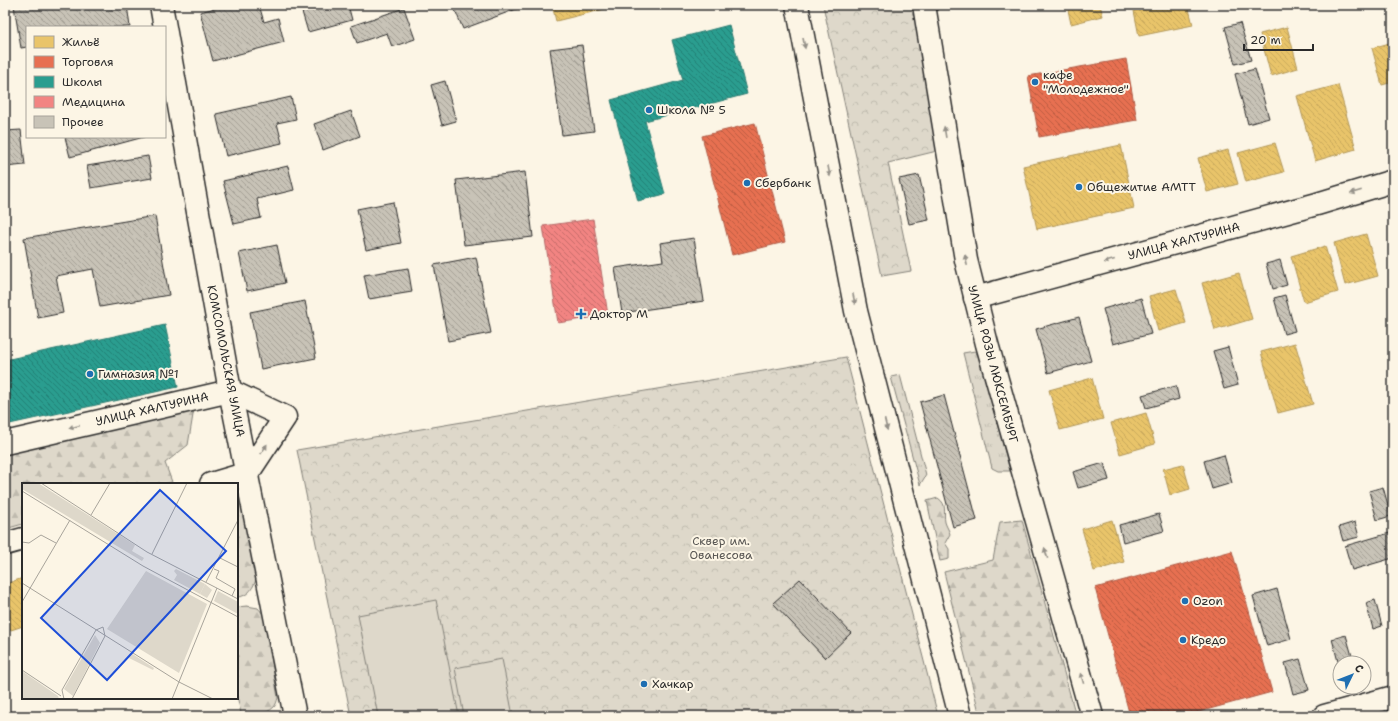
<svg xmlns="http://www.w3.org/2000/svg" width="1398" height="721" font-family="'Shantell Sans',sans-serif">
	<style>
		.grass { fill: url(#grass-tufts); stroke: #84827a }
		.forest { fill: url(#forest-firs); stroke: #84827a }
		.park { fill: url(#park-crowns); stroke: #84827a }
		.pitch { fill: #ded8ca; stroke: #84827a }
		.homes { fill: url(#homes-back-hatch); stroke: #b09657 }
		.shops { fill: url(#shops-back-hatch); stroke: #af5b46 }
		.schools { fill: url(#schools-back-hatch); stroke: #2a7b71 }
		.health { fill: url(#health-back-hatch); stroke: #b66968 }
		.building { fill: url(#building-back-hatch); stroke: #2b2b2b }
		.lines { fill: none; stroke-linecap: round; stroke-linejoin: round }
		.minor-casing { stroke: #2b2b2b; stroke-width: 25 }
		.major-casing { stroke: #2b2b2b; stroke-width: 25 }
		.minor { stroke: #fcf5e5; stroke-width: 22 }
		.major { stroke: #fcf5e5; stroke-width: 22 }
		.oneway { fill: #949088 }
		.poi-dot { fill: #1f6fb2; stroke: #fcf5e5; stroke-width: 1.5 }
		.labels { text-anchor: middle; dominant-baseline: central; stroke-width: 4; stroke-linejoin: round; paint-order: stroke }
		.poi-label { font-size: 12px; fill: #2b2b2b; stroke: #fcf5e5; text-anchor: start }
		.street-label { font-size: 12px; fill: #2b2b2b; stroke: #fcf5e5 }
		.park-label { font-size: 12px; fill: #585653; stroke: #fcf5e5 }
		.inset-road { fill: none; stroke: #a8a49b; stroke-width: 1 }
		.view { fill: #1d4ed8; fill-opacity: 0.15; stroke: #1d4ed8; stroke-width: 2 }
		.inset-edge { fill: none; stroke: #2b2b2b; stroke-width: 2 }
	</style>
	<defs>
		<pattern id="grass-tufts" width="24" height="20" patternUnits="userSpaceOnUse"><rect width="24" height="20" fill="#ded8ca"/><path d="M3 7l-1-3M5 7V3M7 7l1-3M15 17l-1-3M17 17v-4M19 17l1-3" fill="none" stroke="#bfbaae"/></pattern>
		<pattern id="forest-firs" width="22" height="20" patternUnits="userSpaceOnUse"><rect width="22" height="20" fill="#ded8ca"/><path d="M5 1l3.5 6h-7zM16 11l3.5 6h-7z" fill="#bfbaae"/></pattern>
		<pattern id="park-crowns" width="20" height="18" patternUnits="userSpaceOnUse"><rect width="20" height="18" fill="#ded8ca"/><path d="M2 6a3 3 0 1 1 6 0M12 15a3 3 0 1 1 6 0" fill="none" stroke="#bfbaae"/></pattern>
		<pattern id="homes-back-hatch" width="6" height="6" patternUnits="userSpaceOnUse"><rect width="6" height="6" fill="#e9c46a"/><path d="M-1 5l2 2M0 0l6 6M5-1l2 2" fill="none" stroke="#c8a95c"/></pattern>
		<pattern id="shops-back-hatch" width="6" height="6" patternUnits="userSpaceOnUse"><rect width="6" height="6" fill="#e76f51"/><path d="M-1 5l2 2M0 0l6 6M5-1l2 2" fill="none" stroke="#bb5b43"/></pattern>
		<pattern id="schools-back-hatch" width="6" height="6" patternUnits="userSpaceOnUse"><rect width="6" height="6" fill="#2a9d8f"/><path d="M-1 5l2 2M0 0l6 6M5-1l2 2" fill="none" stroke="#248075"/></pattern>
		<pattern id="health-back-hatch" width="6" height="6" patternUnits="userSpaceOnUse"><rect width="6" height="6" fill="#f28482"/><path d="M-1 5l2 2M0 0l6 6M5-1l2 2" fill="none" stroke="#c46c6b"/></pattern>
		<pattern id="building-back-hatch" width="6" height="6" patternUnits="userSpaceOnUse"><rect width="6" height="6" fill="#c8c3b7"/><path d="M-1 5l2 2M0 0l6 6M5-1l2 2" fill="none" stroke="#a39f95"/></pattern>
	</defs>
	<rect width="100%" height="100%" fill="#fcf5e5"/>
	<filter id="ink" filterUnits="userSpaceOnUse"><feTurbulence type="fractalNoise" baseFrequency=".025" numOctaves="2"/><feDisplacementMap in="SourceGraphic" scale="8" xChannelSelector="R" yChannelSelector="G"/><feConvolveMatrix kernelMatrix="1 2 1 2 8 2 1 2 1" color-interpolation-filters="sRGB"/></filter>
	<g filter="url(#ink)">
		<g class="grass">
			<polygon points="975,351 979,357 1010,471 998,471 992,468 963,353"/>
			<polygon points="900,375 926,475 920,485 891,377"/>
		</g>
		<g class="forest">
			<polygon points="194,409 188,445 165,463 172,482 164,484 23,484 23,524 5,529 5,453"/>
			<path d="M241,498L257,577C254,586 249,597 237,597V499Z"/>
			<path d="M938,498C948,505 943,512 945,522C946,526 949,530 950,534L945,543L949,549V559L940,561L927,501Z"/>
			<polygon points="1022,520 1076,716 980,716 944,572 993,560 1000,522"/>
			<path d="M247,606L258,608L264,615L278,698C277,701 276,705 274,707C265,716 251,715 241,713L237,696V607Z"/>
		</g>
		<g class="park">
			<polygon points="823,5 913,5 941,150 888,163 911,271 882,276"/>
			<polygon points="846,357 938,716 351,716 297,450"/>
		</g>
		<g class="pitch">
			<polygon points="436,600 459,716 378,716 358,615"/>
			<polygon points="502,659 513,716 464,716 455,668"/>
		</g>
		<g class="homes">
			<polygon points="552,5 621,5 556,21"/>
			<polygon points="1067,5 1100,5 1103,16 1071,24"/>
			<polygon points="1166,5 1188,5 1193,25 1139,36 1134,11"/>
			<polygon points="1287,27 1298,68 1271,76 1260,34"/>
			<polygon points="1393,42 1393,82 1382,85 1372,48"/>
			<polygon points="1338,85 1356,149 1315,161 1297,96"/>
			<polygon points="1275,143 1284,172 1246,182 1238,153"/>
			<polygon points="1121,145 1134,208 1037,229 1023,166"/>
			<polygon points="1228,150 1238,184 1207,192 1198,158"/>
			<polygon points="1366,234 1378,276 1345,285 1334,243"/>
			<polygon points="1325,246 1338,292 1304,302 1291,256"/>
			<polygon points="1239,273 1252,319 1215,330 1202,283"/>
			<polygon points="1176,289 1186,323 1158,331 1149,296"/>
			<polygon points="1295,343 1313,404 1278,413 1261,352"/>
			<polygon points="1092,378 1103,419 1060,430 1049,390"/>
			<polygon points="1146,413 1155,444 1120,454 1111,423"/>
			<polygon points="1183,464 1190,489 1170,495 1163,469"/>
			<polygon points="1112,520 1124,562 1094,571 1082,529"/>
			<polygon points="23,578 23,626 5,632 5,584"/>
		</g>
		<g class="shops">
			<polygon points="1126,59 1137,120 1039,137 1028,76"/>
			<polygon points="755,123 785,242 732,255 702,136"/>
			<polygon points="1232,551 1272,692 1184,716 1130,716 1095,588"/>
		</g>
		<g class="schools">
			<polygon points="729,25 747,94 645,121 665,194 638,201 611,100 683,80 672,40"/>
			<polygon points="165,325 178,387 5,425 5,360"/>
		</g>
		<polygon class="health" points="593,219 608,315 558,323 543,226"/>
		<g class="building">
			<polygon points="5,5 127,5 130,27 27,27 27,47 21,48 14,6 5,7"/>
			<polygon points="227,5 259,5 264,22 278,18 284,42 213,61 200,12"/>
			<polygon points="300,5 348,5 352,20 308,32"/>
			<polygon points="453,5 527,5 463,29"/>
			<polygon points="404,8 415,39 392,47 387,33 357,43 351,26"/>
			<polygon points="1240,23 1251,60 1235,64 1225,27"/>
			<polygon points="582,45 594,131 562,135 550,49"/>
			<polygon points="1255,69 1269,118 1248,124 1235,74"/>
			<polygon points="445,81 456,121 442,125 431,85"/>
			<polygon points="291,97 296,119 277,123 282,143 226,156 216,114"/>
			<polygon points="351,111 360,136 323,150 314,124"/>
			<polygon points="21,130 25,165 5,167 5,131"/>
			<polygon points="65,137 144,137 70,157"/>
			<polygon points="148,156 152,178 91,188 87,166"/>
			<polygon points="288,166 294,190 257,199 261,218 234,224 223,181"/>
			<polygon points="525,172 533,237 464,245 456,180"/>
			<polygon points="919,175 929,220 909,224 899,179"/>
			<polygon points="393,202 401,243 366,250 357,209"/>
			<polygon points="155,216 169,295 100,307 93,269 56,276 63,313 38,318 24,238"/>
			<polygon points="694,238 704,301 622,313 615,268 663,261 660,243"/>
			<polygon points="277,245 285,283 247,291 239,253"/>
			<polygon points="476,257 491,333 448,341 434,265"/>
			<polygon points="1280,260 1287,285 1273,289 1266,264"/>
			<polygon points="408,268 412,292 369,299 364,275"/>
			<polygon points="1285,295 1295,331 1284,334 1274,298"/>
			<polygon points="1141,298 1151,334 1113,344 1103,309"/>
			<polygon points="305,301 316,358 261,369 250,312"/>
			<polygon points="1079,317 1091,361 1048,373 1036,329"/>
			<polygon points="1228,347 1238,385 1224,389 1213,351"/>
			<polygon points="1176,386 1179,399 1146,408 1142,395"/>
			<polygon points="944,395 977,520 953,527 920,402"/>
			<polygon points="1224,455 1232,483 1212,489 1204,461"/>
			<polygon points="1104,463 1109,480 1078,488 1073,472"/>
			<polygon points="1383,487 1391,516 1377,520 1369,491"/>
			<polygon points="1159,514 1164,531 1123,542 1119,525"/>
			<polygon points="1355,522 1359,537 1343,541 1339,527"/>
			<polygon points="1393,532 1393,558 1352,570 1345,546"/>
			<polygon points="800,579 851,633 825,658 773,603"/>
			<polygon points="1277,589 1291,639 1267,646 1253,596"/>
			<polygon points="1375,600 1382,626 1373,629 1366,603"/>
			<polygon points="1346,635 1354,663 1340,663 1340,669 1332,639"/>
			<polygon points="1300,659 1309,690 1293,694 1285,663"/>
		</g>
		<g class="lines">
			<defs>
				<g id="minor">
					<polyline points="975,298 1317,204 1393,181"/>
					<polyline points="5,443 230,391 285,417 248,473 211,484"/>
					<polyline points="5,544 23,539"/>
					<polyline points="1324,716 1393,697"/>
				</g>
				<g id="major">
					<polyline points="161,5 230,391 295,716"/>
					<polyline points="797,5 856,311 960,716"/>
					<polyline points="924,5 966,260 987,344 1092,716"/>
				</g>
			</defs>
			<use href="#minor" class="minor-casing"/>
			<use href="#major" class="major-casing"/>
			<use href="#minor" class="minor"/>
			<use href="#major" class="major"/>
		</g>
		<defs><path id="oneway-solid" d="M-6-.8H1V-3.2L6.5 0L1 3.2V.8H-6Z"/></defs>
		<g class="oneway">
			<use href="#oneway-solid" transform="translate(804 43) rotate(79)"/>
			<use href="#oneway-solid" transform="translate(945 132) rotate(-99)"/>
			<use href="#oneway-solid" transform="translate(829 171) rotate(79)"/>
			<use href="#oneway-solid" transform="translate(1356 192) rotate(163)"/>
			<use href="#oneway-solid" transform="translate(966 260) rotate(-102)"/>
			<use href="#oneway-solid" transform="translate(1109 261) rotate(165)"/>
			<use href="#oneway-solid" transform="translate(854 299) rotate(78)"/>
			<use href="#oneway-solid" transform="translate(886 425) rotate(76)"/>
			<use href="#oneway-solid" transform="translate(74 427) rotate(167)"/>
			<use href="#oneway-solid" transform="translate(264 449) rotate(-57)"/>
			<use href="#oneway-solid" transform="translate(1046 553) rotate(-106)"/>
			<use href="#oneway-solid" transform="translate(1082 678) rotate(-106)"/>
		</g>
	</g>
	<g class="poi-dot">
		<circle cx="1035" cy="82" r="4"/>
		<circle cx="649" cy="110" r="4"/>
		<circle cx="747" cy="183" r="4"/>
		<circle cx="1079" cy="187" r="4"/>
		<path d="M579 308h4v4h4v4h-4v4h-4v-4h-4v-4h4z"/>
		<circle cx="90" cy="374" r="4"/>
		<circle cx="1185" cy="601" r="4"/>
		<circle cx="1183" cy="640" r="4"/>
		<circle cx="644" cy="684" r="4"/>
	</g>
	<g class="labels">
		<g class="poi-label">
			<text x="1043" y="75">кафе<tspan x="1043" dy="14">"Молодежное"</tspan></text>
			<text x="657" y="110">Школа № 5</text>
			<text x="755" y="183">Сбербанк</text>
			<text x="1087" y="187">Общежитие АМТТ</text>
			<text x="590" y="314">Доктор М</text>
			<text x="98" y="374">Гимназия №1</text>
			<text x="1193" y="601">Ozon</text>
			<text x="1191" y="640">Кредо</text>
			<text x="652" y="684">Хачкар</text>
		</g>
		<g class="street-label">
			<text transform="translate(1184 241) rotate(-15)">УЛИЦА ХАЛТУРИНА</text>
			<text transform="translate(226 361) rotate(79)">КОМСОМОЛЬСКАЯ УЛИЦА</text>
			<text transform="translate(993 364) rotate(75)">УЛИЦА РОЗЫ ЛЮКСЕМБУРГ</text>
			<text transform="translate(152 409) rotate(-13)">УЛИЦА ХАЛТУРИНА</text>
		</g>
		<g class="park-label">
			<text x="721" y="541">Сквер им.<tspan x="721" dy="14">Ованесова</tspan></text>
		</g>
	</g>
	<g transform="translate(22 483)">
		<rect width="216" height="216" fill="#fcf5e5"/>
		<path d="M183,101L190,107L185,115L178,111Z" fill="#ded8ca"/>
		<path d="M154,86L183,101L178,111L152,97L155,92L152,88ZM73,152L78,160L51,213L42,206ZM109,170L132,185L131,187L107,175Z" fill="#ded8ca"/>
		<path d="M0,0H16L113,62L110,68L122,75L120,78L0,6ZM124,88L185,121L157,190L85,146ZM196,108L216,119V131L192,118ZM0,188L36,213L37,216H0Z" fill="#ded8ca"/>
		<path d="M111,146L125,155L120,164L106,155Z" fill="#ded8ca"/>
		<path class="inset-road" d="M19,0L125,69L216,116M0,8L121,83L216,134M69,32L88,0M0,59L7,60L19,52L34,60M130,71L165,0M198,75L216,84M192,86L197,88L194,95L213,106L210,113M184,99L216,37M0,100L157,199L191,216M0,119L48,37M0,187L39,213M42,216L40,207L74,147L81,144L83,153L50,216M150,216L195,105"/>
		<path class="view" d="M138,7L204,68L85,197L19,135Z"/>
		<rect width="216" height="216" class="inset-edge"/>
	</g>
	<rect width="1398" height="721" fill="none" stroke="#fcf5e5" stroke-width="20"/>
	<rect x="10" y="10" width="1378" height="701" fill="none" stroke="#2b2b2b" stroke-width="1.5" filter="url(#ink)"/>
	<rect x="26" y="26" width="140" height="112" fill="#fcf5e5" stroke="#a8a49b"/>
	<rect x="34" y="36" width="20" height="12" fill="#e9c46a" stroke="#a8a49b"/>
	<text x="62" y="46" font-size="12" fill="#2b2b2b">Жильё</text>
	<rect x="34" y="56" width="20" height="12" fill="#e76f51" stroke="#a8a49b"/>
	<text x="62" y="66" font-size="12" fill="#2b2b2b">Торговля</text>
	<rect x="34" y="76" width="20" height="12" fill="#2a9d8f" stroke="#a8a49b"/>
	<text x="62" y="86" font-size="12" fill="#2b2b2b">Школы</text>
	<rect x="34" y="96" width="20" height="12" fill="#f28482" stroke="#a8a49b"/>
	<text x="62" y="106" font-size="12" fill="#2b2b2b">Медицина</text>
	<rect x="34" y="116" width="20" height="12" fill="#c8c3b7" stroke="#a8a49b"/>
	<text x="62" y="126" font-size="12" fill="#2b2b2b">Прочее</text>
	<g transform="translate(1352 675) rotate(47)"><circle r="19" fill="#fcf5e5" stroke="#a8a49b"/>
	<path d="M0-3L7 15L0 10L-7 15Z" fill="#1f6fb2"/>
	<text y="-6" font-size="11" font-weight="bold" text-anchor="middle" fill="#2b2b2b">С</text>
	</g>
	<path d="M1244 44v6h69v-6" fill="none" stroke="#2b2b2b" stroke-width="2"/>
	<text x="1250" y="44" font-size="12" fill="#2b2b2b" stroke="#fcf5e5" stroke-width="3" paint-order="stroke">20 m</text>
</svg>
